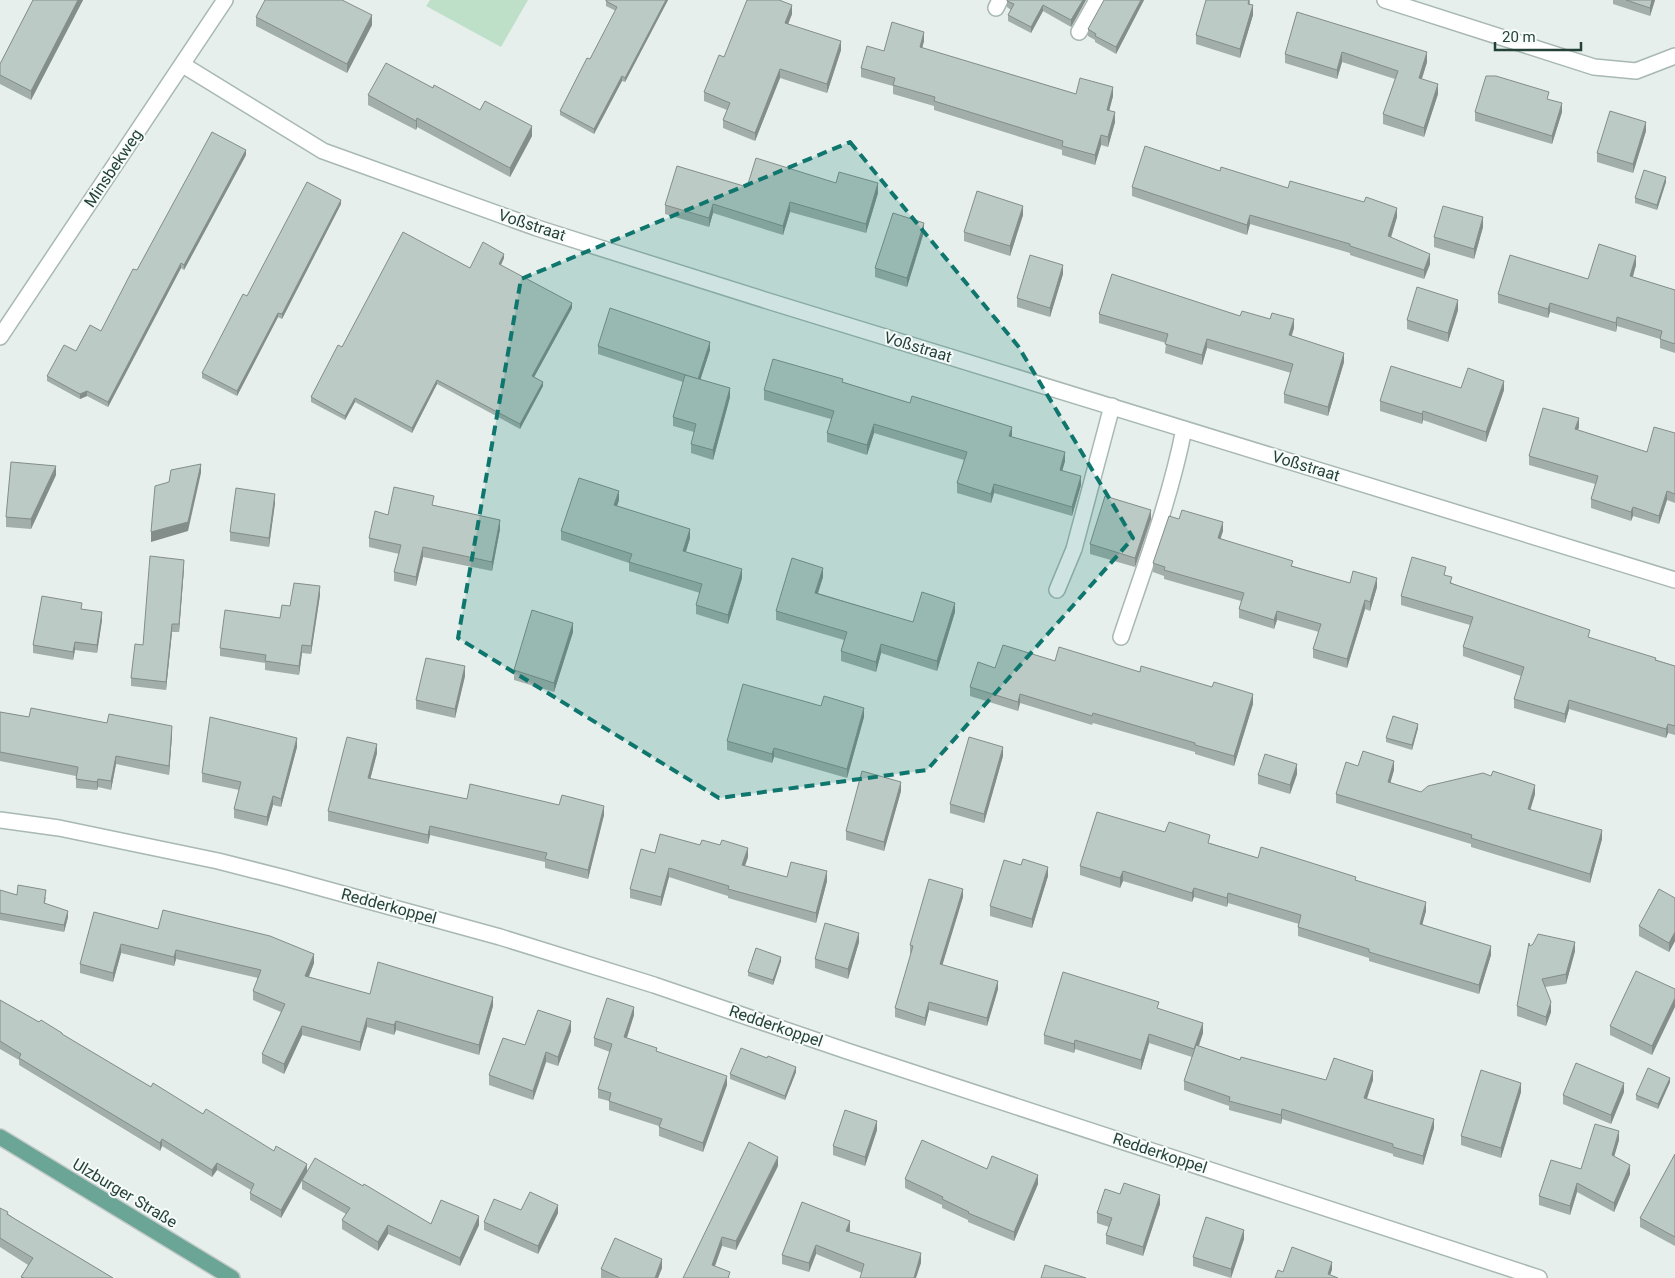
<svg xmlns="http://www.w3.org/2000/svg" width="1675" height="1278" font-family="Roboto,sans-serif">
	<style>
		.green { fill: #bfe0c8 }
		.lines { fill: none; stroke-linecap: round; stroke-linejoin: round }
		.minor-casing { stroke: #a8b8b2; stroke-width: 18 }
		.major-casing { stroke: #c2cac8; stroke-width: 18 }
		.minor { stroke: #fff; stroke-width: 15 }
		.major { stroke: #6aa596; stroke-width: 15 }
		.wall { fill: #a1aea9 }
		.shaded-wall { fill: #838d89 }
		.building { fill: #bbcac4; stroke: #838d89 }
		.marked { fill: #0f766e; fill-opacity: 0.2; stroke: #0f766e; stroke-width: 4; stroke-dasharray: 10 6; stroke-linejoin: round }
		.labels { text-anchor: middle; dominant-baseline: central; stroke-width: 4; stroke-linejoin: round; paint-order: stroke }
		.street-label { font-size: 16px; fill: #24423a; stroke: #f7fbf9 }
	</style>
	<rect width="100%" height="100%" fill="#e6efeb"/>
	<polygon class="green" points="430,0 528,0 501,47 426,6"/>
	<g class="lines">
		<defs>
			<g id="minor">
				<polyline points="1385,0 1594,67 1636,71 1675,56"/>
				<polyline points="996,8 1000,0"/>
				<polyline points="1079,32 1097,0"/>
				<polyline points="183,65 323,151 537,228 768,301 1675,580"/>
				<polyline points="0,337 225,0"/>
				<polyline points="1057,590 1074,549 1112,406"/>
				<path d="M1121,637C1144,568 1170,500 1184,429"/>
				<polyline points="0,820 59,828 218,861 285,878 500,937 654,985 847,1051 1539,1278"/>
			</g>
			<polyline id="major" points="0,1137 232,1278"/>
		</defs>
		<use href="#minor" class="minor-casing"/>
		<use href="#major" class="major-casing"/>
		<use href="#minor" class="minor"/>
		<use href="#major" class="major"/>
	</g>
	<g class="wall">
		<polygon points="33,0 83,0 31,100 0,84 0,64"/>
		<polygon points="668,0 625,82 622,81 594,134 560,115 560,111 590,59 616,11 606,6 606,1"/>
		<polygon points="1007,0 1086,0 1071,27 1043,11 1031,33 1008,21 1008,15 1011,10 1007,7"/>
		<polygon points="1144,0 1116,54 1095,42 1095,40 1088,36 1088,29"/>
		<polygon points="1250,0 1250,4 1253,15 1240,58 1196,44 1196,35"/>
		<polygon points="1613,0 1655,0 1650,16 1613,4"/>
		<polygon points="1297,12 1427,62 1422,79 1438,94 1424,137 1383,124 1383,114 1395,79 1342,62 1337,79 1285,63 1285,54"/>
		<polygon points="792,14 788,24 841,50 827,93 780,78 755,141 723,128 723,120 727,110 704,101 704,92 724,57"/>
		<polygon points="256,17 372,25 347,73 256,26"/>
		<polygon points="924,41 922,48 1076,94 1113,96 1109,111 1115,122 1108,147 1101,145 1095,165 1062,155 1062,150 934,110 934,106 893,94 893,86 861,77 861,68 884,51"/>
		<polygon points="433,88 480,110 532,136 510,177 417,127 416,130 368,105 368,95"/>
		<polygon points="1475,112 1562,112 1552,144 1475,121"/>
		<polygon points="1646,131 1633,173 1597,162 1597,153"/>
		<polygon points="246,155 184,270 181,268 108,407 87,396 80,399 47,381 47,376 101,331 137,270"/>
		<polygon points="1220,171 1288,188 1397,217 1391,238 1430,264 1424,279 1350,255 1350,253 1250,224 1247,235 1132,196 1132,187"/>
		<polygon points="1666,182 1657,210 1635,203 1635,198"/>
		<polygon points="836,183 878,193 866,233 790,212 783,235 713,213 709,227 665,214 665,205 747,187"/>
		<polygon points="341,204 282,319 278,317 237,396 202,378 202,373 247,296"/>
		<polygon points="1023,215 1010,256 964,241 964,232"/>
		<polygon points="1483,227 1474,259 1434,247 1434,237"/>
		<polygon points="924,232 907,287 875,277 875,268"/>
		<polygon points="504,258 501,265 572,308 534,377 543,386 520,429 437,384 412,433 355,402 345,420 311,402 311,397 342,347 470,268"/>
		<polygon points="1636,265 1633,277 1675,290 1675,353 1660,348 1660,339 1617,326 1616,332 1550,312 1548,318 1498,303 1498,294 1588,279"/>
		<polygon points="1063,274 1050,317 1017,307 1017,298"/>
		<polygon points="1458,310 1448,342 1407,329 1407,320"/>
		<polygon points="1099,314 1240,316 1294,328 1291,336 1344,362 1328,416 1284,403 1284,394 1291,373 1207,348 1202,365 1165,353 1166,343 1099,323"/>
		<polygon points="598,346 710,350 700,380 730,397 713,460 691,453 691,444 694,432 673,426 673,417 683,382 598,354"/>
		<polygon points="843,382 1012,436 1011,437 1065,461 1062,470 1081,485 1072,516 994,493 991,503 957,493 957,483 964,460 874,433 867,455 827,442 827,433 831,419 764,400 764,390"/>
		<polygon points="1461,388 1504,390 1486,442 1423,420 1422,424 1380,411 1380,401"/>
		<polygon points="1579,427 1578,430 1647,452 1675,433 1675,503 1667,500 1659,524 1633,516 1631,521 1591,508 1591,499 1595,484 1529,465 1529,456"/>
		<polygon points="56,475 31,529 6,527 6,517"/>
		<polygon points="619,500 617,506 690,538 686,552 742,578 728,624 696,614 696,605 700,593 629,571 629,563 561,540 561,531"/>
		<polygon points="275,503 269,547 230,541 230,532"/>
		<polygon points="434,505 500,529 492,571 423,557 416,586 394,581 394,572 399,554 369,547 369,538 388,515"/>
		<polygon points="1151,519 1135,567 1090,554 1090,544"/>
		<polygon points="1223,531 1220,538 1293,566 1350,583 1377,587 1370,611 1365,609 1347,668 1313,658 1313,649 1319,632 1277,620 1274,629 1239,618 1239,609 1241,601 1164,579 1164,576 1153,572 1153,563"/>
		<polygon points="184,568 179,632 172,632 166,690 131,686 131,678 143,645"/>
		<polygon points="1446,576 1452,583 1590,638 1675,666 1675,735 1668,733 1666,738 1569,709 1565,723 1514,708 1514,699 1521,676 1463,656 1463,647 1470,625 1401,605 1401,596"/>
		<polygon points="823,577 818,593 913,622 955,612 937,671 881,653 876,672 841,661 841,651 844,640 776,620 776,611"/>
		<polygon points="320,595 311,654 302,653 299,675 265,670 265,663 220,656 220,648 280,618 290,606"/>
		<polygon points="82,609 102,620 97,653 75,650 73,660 33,653 33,645"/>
		<polygon points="573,632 554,692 514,680 514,670"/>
		<polygon points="1055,661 1140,672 1253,704 1234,766 1195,754 1195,752 1093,723 1092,725 1020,703 1018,711 970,696 970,687 995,668"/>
		<polygon points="465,676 455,718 416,709 416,700"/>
		<polygon points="821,706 864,717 847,778 774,757 772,763 727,750 727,741"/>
		<polygon points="0,712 29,717 107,723 172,735 169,775 116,764 111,790 98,787 97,790 76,788 76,776 0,761"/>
		<polygon points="1418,728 1412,750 1386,742 1386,738"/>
		<polygon points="297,747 281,807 273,805 267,826 234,818 234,809 239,790 202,782 202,773"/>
		<polygon points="377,753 370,779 467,799 604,815 588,879 545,868 545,862 430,835 428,844 328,821 328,811"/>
		<polygon points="1003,756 984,823 950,813 950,804"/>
		<polygon points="1358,766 1394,770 1390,783 1421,792 1535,794 1530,809 1602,839 1590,883 1471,847 1471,844 1336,803 1336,794"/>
		<polygon points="1297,774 1290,794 1258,784 1258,775"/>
		<polygon points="901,791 884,851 846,840 846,831"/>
		<polygon points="1210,843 1258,858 1356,880 1426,911 1422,924 1491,955 1479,994 1369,961 1369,958 1298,936 1298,927 1299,924 1228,903 1227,907 1194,897 1192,902 1123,881 1120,888 1080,875 1080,866"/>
		<polygon points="700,845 748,857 745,866 787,877 827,881 816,923 728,898 728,896 669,877 661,906 630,898 630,889 655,853"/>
		<polygon points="1021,865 1048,876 1032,928 990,916 990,906"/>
		<polygon points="0,890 17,895 46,897 45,903 68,917 64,932 0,920"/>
		<polygon points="963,897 942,965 998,989 987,1026 929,1010 925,1026 895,1017 895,1008 911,954 910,953 910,945"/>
		<polygon points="1675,898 1675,941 1669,952 1639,936 1639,926"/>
		<polygon points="94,912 158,929 314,963 309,977 370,994 493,1006 479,1055 396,1030 394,1035 367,1027 360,1051 302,1035 284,1074 262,1063 262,1054 281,1012 253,1000 253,991 258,978 176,959 174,966 121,953 113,982 80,973 80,964"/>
		<polygon points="859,942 848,979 815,968 815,959"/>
		<polygon points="1530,946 1575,951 1566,984 1545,987 1551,1012 1546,1026 1517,1016 1517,1006"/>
		<polygon points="781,961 773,985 748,976 748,972"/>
		<polygon points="1675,989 1652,1055 1610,1035 1610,1026"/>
		<polygon points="0,1000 62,1035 151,1087 274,1151 307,1171 363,1186 431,1224 479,1225 460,1266 388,1234 378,1251 342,1229 342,1220 346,1214 302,1189 302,1181 281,1218 250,1200 250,1193 251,1190 217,1170 212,1177 162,1146 160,1151 19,1065 19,1060 0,1049"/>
		<polygon points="1159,1009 1203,1033 1199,1046 1240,1060 1326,1080 1373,1080 1366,1099 1434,1128 1423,1165 1393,1156 1393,1154 1282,1119 1281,1124 1229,1110 1229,1106 1184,1090 1184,1081 1192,1057 1149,1043 1141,1070 1075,1049 1074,1053 1044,1044 1044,1035"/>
		<polygon points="634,1015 627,1038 657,1051 727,1085 703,1152 659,1136 659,1126 609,1110 609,1101 598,1098 598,1089 610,1052 594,1046 594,1038"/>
		<polygon points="571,1031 558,1066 546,1062 533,1100 489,1085 489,1075 525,1045"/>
		<polygon points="767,1058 796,1072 785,1100 730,1079 730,1074"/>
		<polygon points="1670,1082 1658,1109 1636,1100 1636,1095"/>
		<polygon points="1521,1092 1501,1158 1461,1145 1461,1136"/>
		<polygon points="1624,1092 1611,1124 1563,1104 1563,1095"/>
		<polygon points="877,1130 865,1166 833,1155 833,1146"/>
		<polygon points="1619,1140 1614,1156 1630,1174 1614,1212 1577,1192 1570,1215 1539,1205 1539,1196 1581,1169"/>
		<polygon points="1675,1154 1675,1246 1640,1227 1640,1218"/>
		<polygon points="778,1166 736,1250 722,1246 715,1266 730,1278 683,1278"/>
		<polygon points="987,1169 1038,1184 1014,1241 968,1222 968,1220 942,1208 942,1205 905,1188 905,1179"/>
		<polygon points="1120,1194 1160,1204 1143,1256 1106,1244 1106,1235 1109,1227 1097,1223 1097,1213"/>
		<polygon points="0,1208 15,1219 113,1278 21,1278 21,1277 28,1265 0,1247"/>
		<polygon points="521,1210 558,1213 538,1254 484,1230 484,1222"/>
		<polygon points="850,1230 849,1232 921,1263 862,1273 816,1254 809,1272 782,1264 782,1255"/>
		<polygon points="1244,1239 1231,1278 1193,1266 1193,1257"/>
		<polygon points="662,1268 658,1278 601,1278 601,1269"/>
	</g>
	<g class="shaded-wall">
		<polygon points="78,0 83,0 31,100 31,91"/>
		<polygon points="666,0 668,0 625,82 625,78"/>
		<polygon points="1083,0 1086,0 1071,27 1071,20"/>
		<polygon points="1141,0 1144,0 1116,54 1116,47"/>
		<polygon points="1652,0 1655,0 1650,16 1650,8"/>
		<polygon points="792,5 792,14 785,32 785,23"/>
		<polygon points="1043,5 1043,11 1031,33 1031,27"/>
		<polygon points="1253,5 1253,15 1240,58 1240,49"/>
		<polygon points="372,15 372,25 347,73 347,64"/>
		<polygon points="924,32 924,41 920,56 920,47"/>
		<polygon points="841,41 841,50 827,93 827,84"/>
		<polygon points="1342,52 1342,62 1337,79 1337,70"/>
		<polygon points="1427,52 1427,62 1419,87 1419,78"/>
		<polygon points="780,69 780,78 755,141 755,133"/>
		<polygon points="622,76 622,81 594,134 594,129"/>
		<polygon points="1438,84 1438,94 1424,137 1424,128"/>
		<polygon points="1113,87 1113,96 1107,119 1107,110"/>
		<polygon points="1562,103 1562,112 1552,144 1552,136"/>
		<polygon points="1115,112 1115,122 1108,147 1108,137"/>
		<polygon points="417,118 417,127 416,130 416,121"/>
		<polygon points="1646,122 1646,131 1633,173 1633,164"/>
		<polygon points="532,126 532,136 510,177 510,168"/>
		<polygon points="1101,135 1101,145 1095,165 1095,155"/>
		<polygon points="246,150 246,155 184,270 184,265"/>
		<polygon points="1666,177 1666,182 1657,210 1657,205"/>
		<polygon points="878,183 878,193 866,233 866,224"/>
		<polygon points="341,200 341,204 282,319 282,314"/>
		<polygon points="790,202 790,212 783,235 783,226"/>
		<polygon points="713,204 713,213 709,227 709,218"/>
		<polygon points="1023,206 1023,215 1010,256 1010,246"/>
		<polygon points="1397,208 1397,217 1388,246 1388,236"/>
		<polygon points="1250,215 1250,224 1247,235 1247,225"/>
		<polygon points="1483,217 1483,227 1474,259 1474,249"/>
		<polygon points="924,223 924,232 907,287 907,278"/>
		<polygon points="504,254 504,258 499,269 499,264"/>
		<polygon points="1430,254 1430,264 1424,279 1424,270"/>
		<polygon points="1636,256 1636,265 1630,285 1630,276"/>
		<polygon points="181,263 181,268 108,407 108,402"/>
		<polygon points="1063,265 1063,274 1050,317 1050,308"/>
		<polygon points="1458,300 1458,310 1448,342 1448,333"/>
		<polygon points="572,303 572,308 532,381 532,376"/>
		<polygon points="1550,303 1550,312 1548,318 1548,309"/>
		<polygon points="278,313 278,317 237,396 237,391"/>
		<polygon points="1617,317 1617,326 1616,332 1616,323"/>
		<polygon points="1294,319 1294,328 1289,345 1289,335"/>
		<polygon points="1207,339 1207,348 1202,365 1202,355"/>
		<polygon points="710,342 710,350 698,387 698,379"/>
		<polygon points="1344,353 1344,362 1328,416 1328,407"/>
		<polygon points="437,380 437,384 412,433 412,428"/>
		<polygon points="1504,381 1504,390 1486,442 1486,432"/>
		<polygon points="543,382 543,386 520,429 520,424"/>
		<polygon points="730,388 730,397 713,460 713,450"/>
		<polygon points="87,391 87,396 80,399 80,394"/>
		<polygon points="355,398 355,402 345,420 345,416"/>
		<polygon points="1423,411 1423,420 1422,424 1422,414"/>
		<polygon points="1579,418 1579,427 1575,438 1575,429"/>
		<polygon points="874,424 874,433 867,455 867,445"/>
		<polygon points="1012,427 1012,436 1009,446 1009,436"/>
		<polygon points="1065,452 1065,461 1060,479 1060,470"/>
		<polygon points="201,464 201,473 188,531 151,542 151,532"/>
		<polygon points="56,466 56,475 31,529 31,519"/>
		<polygon points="1081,476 1081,485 1072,516 1072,507"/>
		<polygon points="994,484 994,493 991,503 991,494"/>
		<polygon points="619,491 619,500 614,515 614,505"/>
		<polygon points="1667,491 1667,500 1659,524 1659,516"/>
		<polygon points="275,494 275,503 269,547 269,538"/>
		<polygon points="1633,507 1633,516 1631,521 1631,512"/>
		<polygon points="1151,510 1151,519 1135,567 1135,558"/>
		<polygon points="500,520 500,529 492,571 492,562"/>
		<polygon points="1223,522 1223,531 1218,547 1218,538"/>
		<polygon points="690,529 690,538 683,560 683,551"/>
		<polygon points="423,547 423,557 416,586 416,577"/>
		<polygon points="184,560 184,568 179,632 179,624"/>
		<polygon points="823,568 823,577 815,602 815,593"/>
		<polygon points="742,569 742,578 728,624 728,615"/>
		<polygon points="1377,578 1377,587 1370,611 1370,602"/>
		<polygon points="320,586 320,595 311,654 311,646"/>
		<polygon points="1365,600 1365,609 1347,668 1347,659"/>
		<polygon points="955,603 955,612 937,671 937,661"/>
		<polygon points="1277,611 1277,620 1274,629 1274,620"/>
		<polygon points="102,612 102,620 97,653 97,645"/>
		<polygon points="573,623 573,632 554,692 554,683"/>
		<polygon points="172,624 172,632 166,690 166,682"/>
		<polygon points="75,642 75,650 73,660 73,652"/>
		<polygon points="881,644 881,653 876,672 876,662"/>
		<polygon points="302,645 302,653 299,675 299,666"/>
		<polygon points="465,666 465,676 455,718 455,709"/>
		<polygon points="1020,694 1020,703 1018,711 1018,702"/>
		<polygon points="1253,694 1253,704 1234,766 1234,756"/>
		<polygon points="1569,700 1569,709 1565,723 1565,714"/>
		<polygon points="864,708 864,717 847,778 847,769"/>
		<polygon points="1418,724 1418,728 1412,750 1412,745"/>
		<polygon points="1668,724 1668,733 1666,738 1666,729"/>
		<polygon points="172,726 172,735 169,775 169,766"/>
		<polygon points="297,738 297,747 281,807 281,799"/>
		<polygon points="377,744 377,753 368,788 368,778"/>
		<polygon points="1003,747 1003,756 984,823 984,814"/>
		<polygon points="774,748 774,757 772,763 772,754"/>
		<polygon points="116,756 116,764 111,790 111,781"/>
		<polygon points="1394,761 1394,770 1388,791 1388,782"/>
		<polygon points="1297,764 1297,774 1290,794 1290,785"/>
		<polygon points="98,779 98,787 97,790 97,782"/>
		<polygon points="901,782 901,791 884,851 884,842"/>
		<polygon points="1535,785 1535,794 1528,818 1528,809"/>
		<polygon points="273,796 273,805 267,826 267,817"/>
		<polygon points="604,806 604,815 588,879 588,870"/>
		<polygon points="430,826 430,835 428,844 428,835"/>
		<polygon points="1602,830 1602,839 1590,883 1590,874"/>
		<polygon points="748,848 748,857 742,874 742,865"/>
		<polygon points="1048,867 1048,876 1032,928 1032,919"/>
		<polygon points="669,868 669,877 661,906 661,897"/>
		<polygon points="827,871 827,881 816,923 816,913"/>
		<polygon points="1123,871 1123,881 1120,888 1120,878"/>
		<polygon points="1194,888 1194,897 1192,902 1192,893"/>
		<polygon points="963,889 963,897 940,973 940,964"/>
		<polygon points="1228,893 1228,903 1227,907 1227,898"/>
		<polygon points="1426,902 1426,911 1420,933 1420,924"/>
		<polygon points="68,911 68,917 64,932 64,925"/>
		<polygon points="1675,932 1675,941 1669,952 1669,943"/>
		<polygon points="859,933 859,942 848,979 848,969"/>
		<polygon points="1575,942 1575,951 1566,984 1566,974"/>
		<polygon points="121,944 121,953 113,982 113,973"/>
		<polygon points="1491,946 1491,955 1479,994 1479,985"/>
		<polygon points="176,950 176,959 174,966 174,957"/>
		<polygon points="314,954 314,963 305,986 305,976"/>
		<polygon points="781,957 781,961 773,985 773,980"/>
		<polygon points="998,981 998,989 987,1026 987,1018"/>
		<polygon points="493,997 493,1006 479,1055 479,1045"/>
		<polygon points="1675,998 1675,1007 1652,1055 1652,1046"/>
		<polygon points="929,1002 929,1010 925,1026 925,1018"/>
		<polygon points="1551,1002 1551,1012 1546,1026 1546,1017"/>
		<polygon points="634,1007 634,1015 624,1046 624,1037"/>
		<polygon points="367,1018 367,1027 360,1051 360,1042"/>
		<polygon points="396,1021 396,1030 394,1035 394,1025"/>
		<polygon points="571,1021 571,1031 558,1066 558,1057"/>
		<polygon points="1203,1023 1203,1033 1194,1058 1194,1049"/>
		<polygon points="302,1026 302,1035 284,1074 284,1064"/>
		<polygon points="1149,1034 1149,1043 1141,1070 1141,1060"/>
		<polygon points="1075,1040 1075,1049 1074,1053 1074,1044"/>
		<polygon points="546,1052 546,1062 533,1100 533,1091"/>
		<polygon points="796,1067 796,1072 785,1100 785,1096"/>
		<polygon points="1373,1071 1373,1080 1364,1108 1364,1098"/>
		<polygon points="727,1076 727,1085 703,1152 703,1143"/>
		<polygon points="1670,1078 1670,1082 1658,1109 1658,1104"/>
		<polygon points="1521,1083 1521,1092 1501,1158 1501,1148"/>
		<polygon points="1624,1083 1624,1092 1611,1124 1611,1115"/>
		<polygon points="1282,1109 1282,1119 1281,1124 1281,1115"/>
		<polygon points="1434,1119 1434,1128 1423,1165 1423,1156"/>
		<polygon points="877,1121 877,1130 865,1166 865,1157"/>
		<polygon points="1619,1131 1619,1140 1612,1164 1612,1155"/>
		<polygon points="162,1139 162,1146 160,1151 160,1143"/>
		<polygon points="778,1157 778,1166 736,1250 736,1241"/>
		<polygon points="217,1163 217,1170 212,1177 212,1170"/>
		<polygon points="307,1164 307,1171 281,1218 281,1210"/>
		<polygon points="1630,1165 1630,1174 1614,1212 1614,1203"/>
		<polygon points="1038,1175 1038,1184 1014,1241 1014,1232"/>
		<polygon points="1577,1183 1577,1192 1570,1215 1570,1206"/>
		<polygon points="1160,1195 1160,1204 1143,1256 1143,1247"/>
		<polygon points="558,1205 558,1213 538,1254 538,1246"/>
		<polygon points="479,1216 479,1225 460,1266 460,1258"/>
		<polygon points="850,1221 850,1230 846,1240 846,1231"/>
		<polygon points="388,1225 388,1234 378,1251 378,1242"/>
		<polygon points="1244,1230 1244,1239 1231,1278 1231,1269"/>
		<polygon points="722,1237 722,1246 712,1274 712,1265"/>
		<polygon points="816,1245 816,1254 809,1272 809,1263"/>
		<polygon points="921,1253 921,1263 916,1278 914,1278"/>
		<polygon points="662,1259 662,1268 658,1278 655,1278"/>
		<polygon points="1332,1262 1332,1270 1329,1278 1328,1274"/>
	</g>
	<g class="building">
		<polygon points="33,0 78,0 31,91 0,75 0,64"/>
		<polygon points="265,0 342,0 372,15 347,64 256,17"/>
		<polygon points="606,0 666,0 625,78 622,76 594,129 560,111 587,58 590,59 617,7 606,1"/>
		<polygon points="747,0 779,0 792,5 785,23 841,41 827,84 780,69 755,133 723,120 730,103 704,92 719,55 724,57"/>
		<polygon points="1007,0 1083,0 1071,20 1043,5 1031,27 1008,15 1014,4 1007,1"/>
		<polygon points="1104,0 1141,0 1116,47 1095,36 1096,34 1088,29"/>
		<polygon points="1206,0 1249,0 1248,4 1253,5 1240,49 1196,35"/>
		<polygon points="1626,0 1652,0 1650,8"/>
		<polygon points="1297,12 1427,52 1419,78 1438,84 1424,128 1383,114 1398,71 1342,52 1337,70 1285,54"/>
		<polygon points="892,22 924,32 920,47 1076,94 1080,78 1113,87 1107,110 1115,112 1108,137 1101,135 1095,155 1062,146 1063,141 934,101 935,97 893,85 895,78 861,68 867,46 884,51"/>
		<polygon points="386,63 433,88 434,85 480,110 485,101 532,126 510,168 417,118 416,121 368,95"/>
		<polygon points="1486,76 1496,76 1549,92 1547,99 1562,103 1552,136 1475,112"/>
		<polygon points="1610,111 1646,122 1633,164 1597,153"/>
		<polygon points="212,132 246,150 184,265 181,263 108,402 87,391 80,394 47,376 64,345 76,351 90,325 101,331 133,269 137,270"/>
		<polygon points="1145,146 1220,171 1221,167 1288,188 1290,181 1364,202 1366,197 1397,208 1388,236 1430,254 1424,270 1350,246 1350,244 1250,215 1247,225 1132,187"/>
		<polygon points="756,158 836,183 839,172 878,183 866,224 790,202 783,226 713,204 709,218 665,205 677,166 747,187"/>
		<polygon points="1644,170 1666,177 1657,205 1635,198"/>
		<polygon points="307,182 341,200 282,314 278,313 237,391 202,373 243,294 247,296"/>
		<polygon points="977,191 1023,206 1010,246 964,232"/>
		<polygon points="1443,206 1483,217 1474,249 1434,237"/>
		<polygon points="893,213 924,223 907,278 875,268"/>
		<polygon points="403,232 470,268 483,242 504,254 499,264 572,303 532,376 543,382 520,424 437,380 412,428 355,398 345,416 311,397 338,345 342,347"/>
		<polygon points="1599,244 1636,256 1630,276 1675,290 1675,344 1660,339 1662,331 1617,317 1616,323 1550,303 1548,309 1498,294 1510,255 1588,279"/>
		<polygon points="1030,255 1063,265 1050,308 1017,298"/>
		<polygon points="1112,274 1240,316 1242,311 1270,319 1272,313 1294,319 1289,335 1344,353 1328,407 1284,394 1293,364 1207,339 1202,355 1165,344 1168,334 1099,314"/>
		<polygon points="1417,287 1458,300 1448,333 1407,320"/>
		<polygon points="610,308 710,342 698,379 598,346"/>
		<polygon points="773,359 843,379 842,382 910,403 912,396 1012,427 1009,436 1065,452 1060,470 1081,476 1072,507 994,484 991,494 957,483 967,452 874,424 867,445 827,433 834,411 764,390"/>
		<polygon points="1391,366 1461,388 1468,368 1504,381 1486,432 1423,411 1422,414 1380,401"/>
		<polygon points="685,375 730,388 713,450 691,444 696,424 673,417"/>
		<polygon points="1543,408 1579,418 1575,429 1647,452 1654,427 1675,433 1675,494 1667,491 1659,516 1633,507 1631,512 1591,499 1598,476 1529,456"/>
		<polygon points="11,462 56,466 31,519 6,517"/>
		<polygon points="201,464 188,522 151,532 155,486 169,482 171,470"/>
		<polygon points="579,478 619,491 614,505 690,529 683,551 742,569 728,615 696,605 702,584 629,562 632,554 561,531"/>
		<polygon points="394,487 434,496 432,505 500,520 492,562 423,547 416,577 394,572 401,545 369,538 375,511 388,515"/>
		<polygon points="236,488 275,494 269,538 230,532"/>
		<polygon points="1105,496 1151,510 1135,558 1090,544"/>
		<polygon points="1182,510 1223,522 1218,538 1293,561 1291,566 1350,583 1353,571 1377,578 1370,602 1365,600 1347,659 1313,649 1321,624 1277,611 1274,620 1239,609 1244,593 1164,570 1165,567 1153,563 1169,516 1179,519"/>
		<polygon points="150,556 184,560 179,624 172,624 166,682 131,678 135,644 143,645"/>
		<polygon points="1412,557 1446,567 1444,575 1452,577 1450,583 1590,630 1588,637 1656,658 1655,660 1675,666 1675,726 1668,724 1666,729 1569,700 1565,714 1514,699 1524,667 1463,647 1473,617 1401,596"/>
		<polygon points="792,558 823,568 815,593 913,622 922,592 955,603 937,661 881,644 876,662 841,651 847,632 776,611"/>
		<polygon points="294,583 320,586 311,646 302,645 299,666 265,661 266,655 220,648 225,610 280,618 282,605 290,606"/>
		<polygon points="42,596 82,603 81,609 102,612 97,645 75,642 73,652 33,645"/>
		<polygon points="532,610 573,623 554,683 514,670"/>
		<polygon points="1003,645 1055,661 1059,647 1140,672 1141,666 1212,687 1214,682 1253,694 1234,756 1195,745 1195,743 1093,713 1092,716 1020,694 1018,702 970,687 978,662 995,668"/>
		<polygon points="426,658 465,666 455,709 416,700"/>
		<polygon points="743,684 821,706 824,696 864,708 847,769 774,748 772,754 727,741"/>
		<polygon points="31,708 107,723 109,714 172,726 169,766 116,756 111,781 98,779 97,782 76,779 78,767 0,752 0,712 29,717"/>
		<polygon points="1393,716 1418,724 1412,745 1386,738"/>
		<polygon points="210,717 297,738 281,799 273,796 267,817 234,809 241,782 202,773"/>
		<polygon points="347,737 377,744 368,778 467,799 470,784 559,805 562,795 604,806 588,870 545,859 547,853 430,826 428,835 328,811"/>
		<polygon points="969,737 1003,747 984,814 950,804"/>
		<polygon points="1363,751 1394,761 1388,782 1421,792 1428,786 1483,773 1491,776 1493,771 1535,785 1528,809 1602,830 1590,874 1471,838 1472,835 1336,794 1346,762 1358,766"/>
		<polygon points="1265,754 1297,764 1290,785 1258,775"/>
		<polygon points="862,771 901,782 884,842 846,831"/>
		<polygon points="1097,812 1165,832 1169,822 1210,835 1208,843 1258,858 1261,847 1356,877 1355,880 1426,902 1420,924 1491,946 1479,985 1369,952 1369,949 1298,927 1301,915 1228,893 1227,898 1194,888 1192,893 1123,871 1120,878 1080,866"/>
		<polygon points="660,834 700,845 702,840 720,845 722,840 748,848 742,865 787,877 791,862 827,871 816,913 728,889 729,886 669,868 661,897 630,889 641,849 655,853"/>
		<polygon points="1023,859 1048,867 1032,919 990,906 1004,860 1021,865"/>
		<polygon points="929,879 963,889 940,964 998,981 987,1018 929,1002 925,1018 895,1008 913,946 910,945"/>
		<polygon points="18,885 46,890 44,903 68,911 64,925 0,913 0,890 17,895"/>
		<polygon points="1659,889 1675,898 1675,932 1669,943 1639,926"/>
		<polygon points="163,910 270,936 314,954 305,976 370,994 378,962 493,997 479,1045 396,1021 394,1025 367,1018 360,1042 302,1026 284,1064 262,1054 285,1004 253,991 261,970 176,950 174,957 121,944 113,973 80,964 94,912 158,929"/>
		<polygon points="825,923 859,933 848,969 815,959"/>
		<polygon points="1538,934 1575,942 1566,974 1542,979 1551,1002 1546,1017 1517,1006 1529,943 1530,946 1533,944"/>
		<polygon points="756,948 781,957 773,980 748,972"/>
		<polygon points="1636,971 1675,989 1675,998 1652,1046 1610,1026"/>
		<polygon points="1063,972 1159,1002 1157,1008 1203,1023 1194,1049 1149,1034 1141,1060 1075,1040 1074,1044 1044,1035"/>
		<polygon points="607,998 634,1007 624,1037 657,1048 656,1051 727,1076 703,1143 659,1127 662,1119 609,1101 611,1093 598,1089 612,1044 594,1038"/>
		<polygon points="0,1000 39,1022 41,1020 62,1033 62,1034 151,1087 153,1083 203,1114 206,1109 274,1151 276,1146 307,1164 281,1210 250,1193 254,1184 217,1163 212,1170 162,1139 160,1143 19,1058 21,1054 0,1041"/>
		<polygon points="538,1010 571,1021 558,1057 546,1052 533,1091 489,1075 503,1038 525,1045"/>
		<polygon points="1196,1045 1240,1060 1241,1057 1326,1080 1334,1058 1373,1071 1364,1098 1434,1119 1423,1156 1393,1147 1393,1144 1282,1109 1281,1115 1229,1101 1230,1097 1184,1081"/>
		<polygon points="741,1048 767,1058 768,1056 796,1067 785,1096 730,1074"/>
		<polygon points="1576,1063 1624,1083 1611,1115 1563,1095"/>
		<polygon points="1648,1068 1670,1078 1658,1104 1636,1095"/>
		<polygon points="1481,1070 1521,1083 1501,1148 1461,1136"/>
		<polygon points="845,1110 877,1121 865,1157 833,1146"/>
		<polygon points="1595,1124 1619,1131 1612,1155 1630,1165 1614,1203 1577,1183 1570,1206 1539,1196 1551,1160 1581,1169"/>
		<polygon points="922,1140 987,1169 992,1156 1038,1175 1014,1232 968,1213 969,1212 942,1199 943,1197 905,1179"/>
		<polygon points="749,1142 778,1157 736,1241 722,1237 712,1265 730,1272 728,1278 683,1278"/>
		<polygon points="1675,1154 1675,1237 1640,1218"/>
		<polygon points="315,1158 363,1186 364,1184 431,1224 441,1200 479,1216 460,1258 388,1225 378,1242 342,1220 350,1208 302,1180"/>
		<polygon points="1124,1183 1160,1195 1143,1247 1106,1235 1112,1218 1097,1213 1105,1189 1120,1194"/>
		<polygon points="530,1192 558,1205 538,1246 484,1222 494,1199 521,1210"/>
		<polygon points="802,1202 850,1221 846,1231 921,1253 914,1278 860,1278 864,1264 816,1245 809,1263 782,1255"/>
		<polygon points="0,1208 8,1212 7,1214 15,1219 113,1278 24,1278 21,1277 33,1258 0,1238"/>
		<polygon points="1206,1217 1244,1230 1231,1269 1193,1257"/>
		<polygon points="615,1238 662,1259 655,1278 620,1278 601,1269"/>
		<polygon points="1292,1247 1332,1262 1328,1274 1338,1278 1275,1278 1278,1270 1283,1272"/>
		<polygon points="1045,1265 1086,1278 1041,1278"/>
	</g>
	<path class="marked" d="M850,142L1018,346L1133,538L927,770L719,798L458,638L521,279Z"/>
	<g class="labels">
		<g class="street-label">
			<text transform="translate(113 168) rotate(-56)">Minsbekweg</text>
			<text transform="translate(532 225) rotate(18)">Voßstraat</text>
			<text transform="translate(918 347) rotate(17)">Voßstraat</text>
			<text transform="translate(1306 466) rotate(17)">Voßstraat</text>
			<text transform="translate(389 906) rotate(15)">Redderkoppel</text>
			<text transform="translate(776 1026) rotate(19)">Redderkoppel</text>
			<text transform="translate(1160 1153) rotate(18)">Redderkoppel</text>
			<text transform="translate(125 1193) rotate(31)">Ulzburger Straße</text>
		</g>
	</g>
	<path d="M1495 42v8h86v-8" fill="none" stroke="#24423a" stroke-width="2.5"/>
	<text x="1502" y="42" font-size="15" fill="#24423a" stroke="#f7fbf9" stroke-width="4" paint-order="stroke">20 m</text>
</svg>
